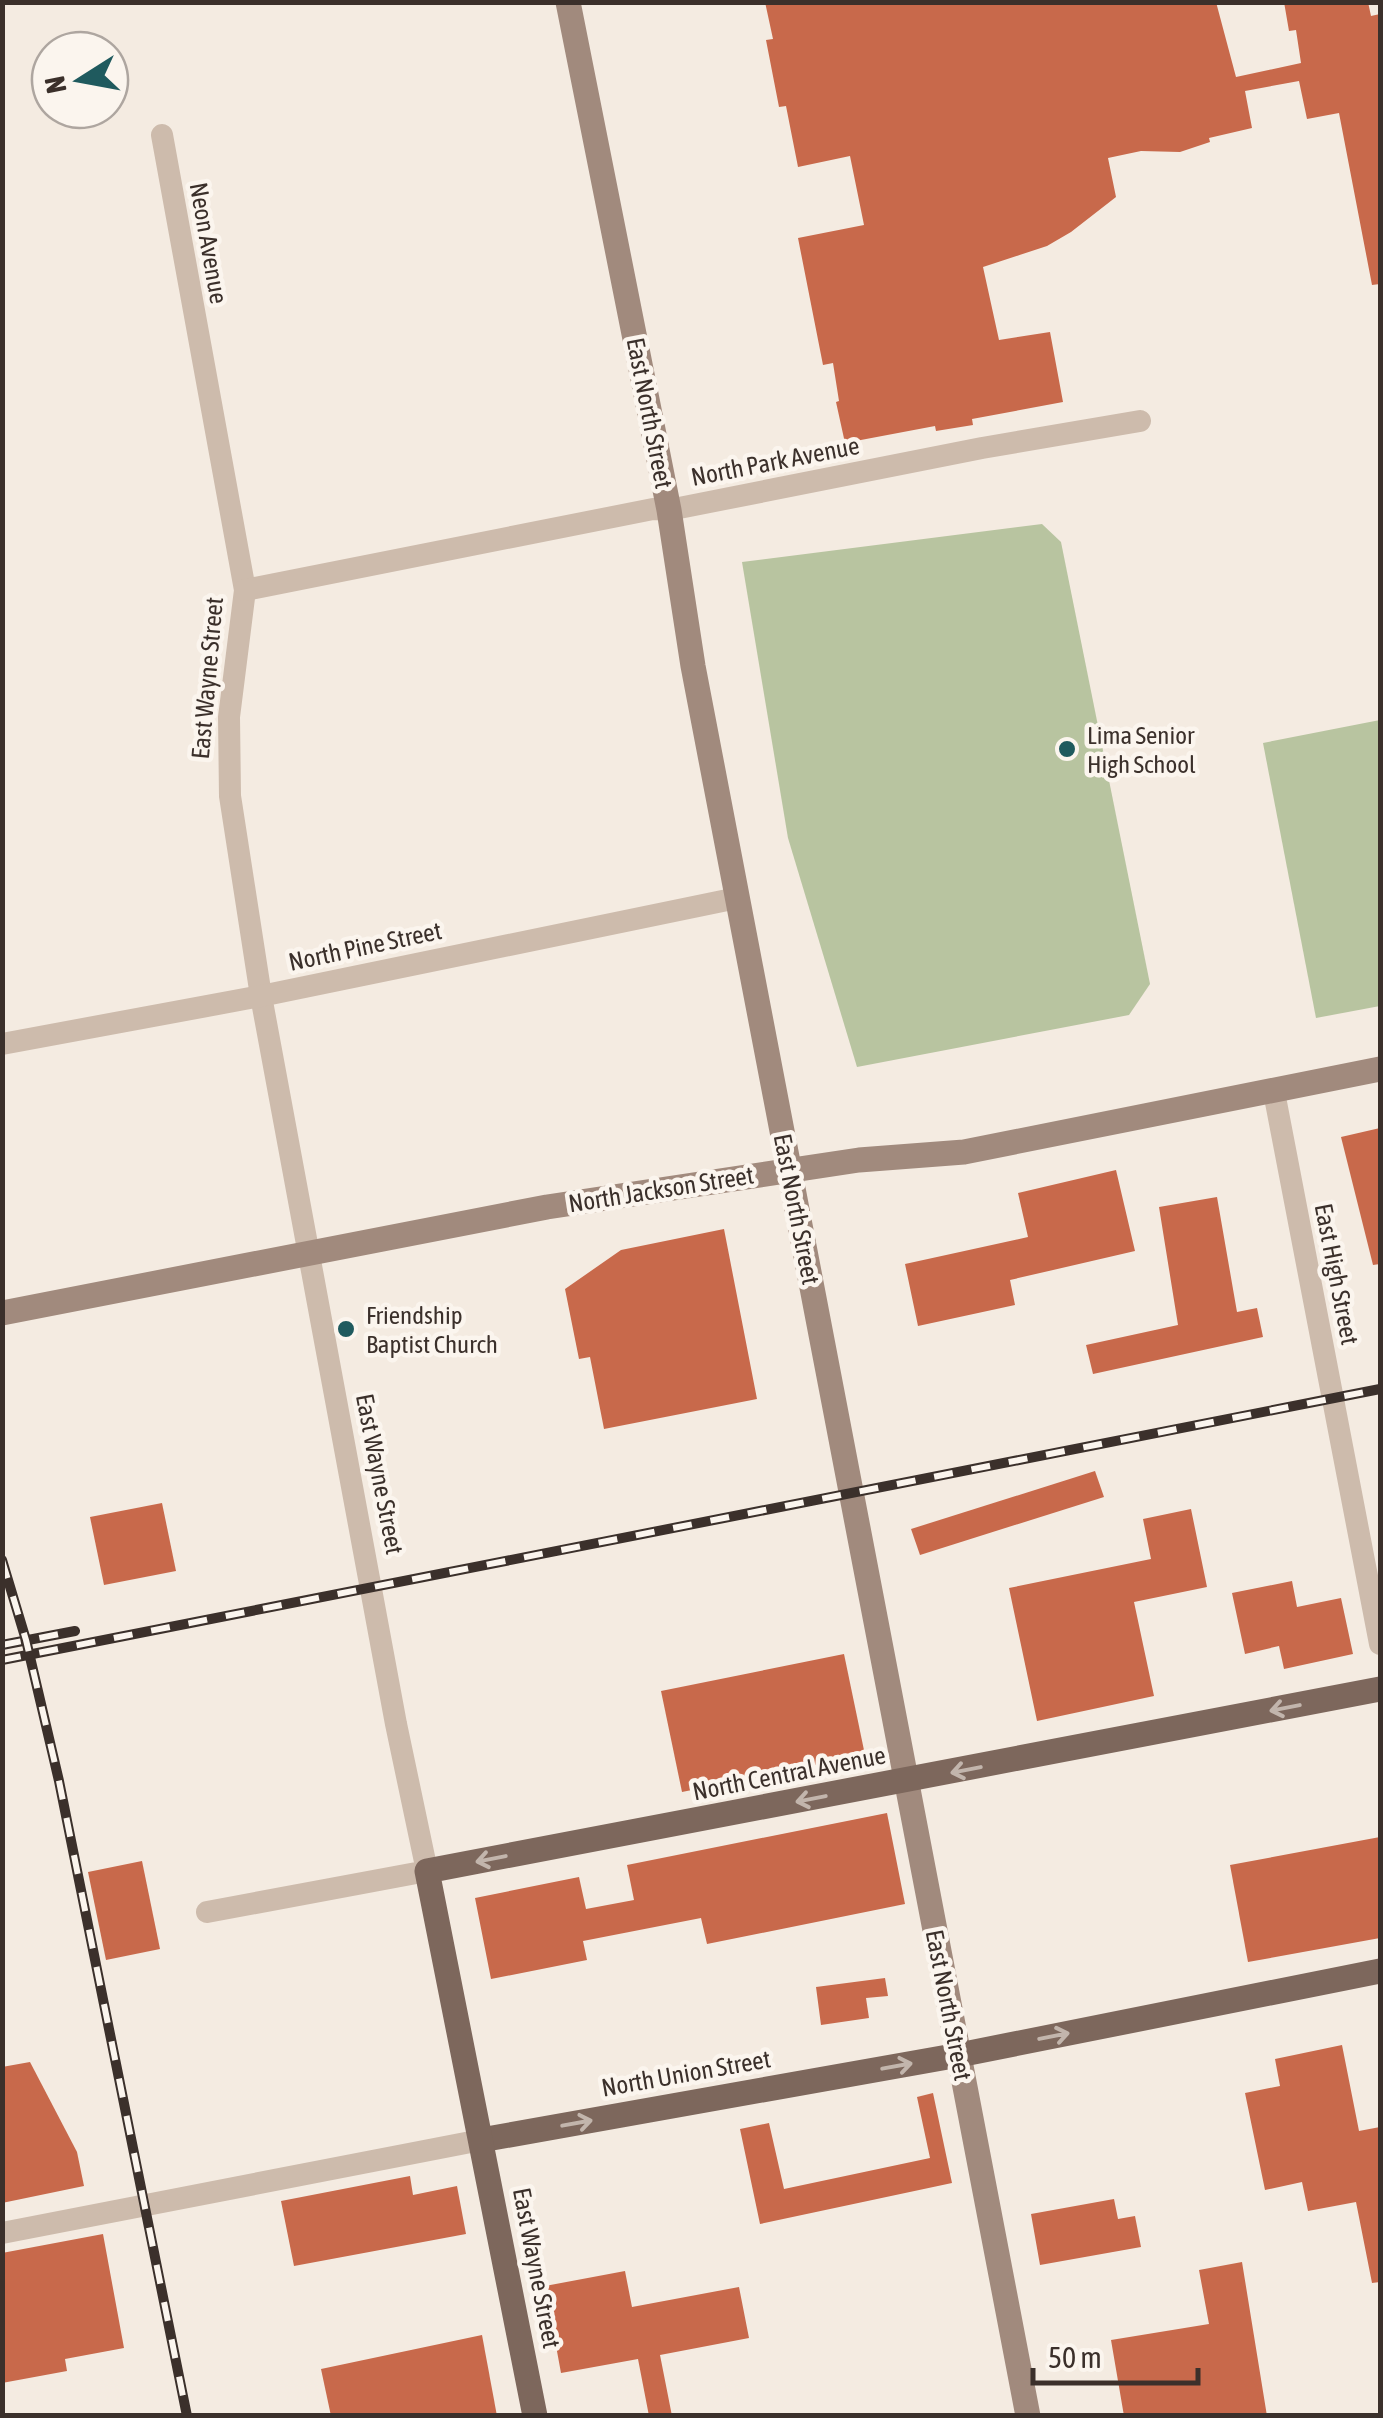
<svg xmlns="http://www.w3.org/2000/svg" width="1383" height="2418" font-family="'Asap Condensed',sans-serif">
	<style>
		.green { fill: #b8c4a0 }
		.building { fill: #c8694b }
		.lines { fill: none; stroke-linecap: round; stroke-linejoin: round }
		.street { stroke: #cdbbac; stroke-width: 22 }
		.secondary { stroke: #a18a7d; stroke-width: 25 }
		.primary { stroke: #7d675c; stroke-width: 25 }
		.rail-casing { stroke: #3b302b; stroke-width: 10 }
		.rail { stroke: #fbf5ee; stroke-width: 6; stroke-dasharray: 19; stroke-linecap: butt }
		.oneway { stroke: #c2b5ac }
		.poi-dot { fill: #1f5a5e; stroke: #fbf5ee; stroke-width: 4 }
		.labels { text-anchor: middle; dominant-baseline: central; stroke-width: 9; stroke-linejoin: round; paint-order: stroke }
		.street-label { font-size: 25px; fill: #3b302b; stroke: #fbf5ee }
		.poi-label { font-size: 25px; fill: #3b302b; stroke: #fbf5ee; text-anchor: start }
	</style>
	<rect width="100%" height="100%" fill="#f4ebe1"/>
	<g class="green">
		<polygon points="1042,524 1061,542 1150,984 1129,1015 857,1067 788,838 742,562"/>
		<polygon points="1380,720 1380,1006 1316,1018 1263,743"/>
	</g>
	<g class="building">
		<polygon points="765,2 1216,2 1236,77 1301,63 1296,30 1289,31 1284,2 1368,2 1371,16 1380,14 1380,284 1372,285 1339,113 1307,119 1299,81 1245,91 1252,128 1209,138 1210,142 1180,152 1141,151 1108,158 1116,197 1071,232 1047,246 983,267 999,340 1050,332 1063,402 972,419 973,425 936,431 935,426 845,443 836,402 839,401 833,363 823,365 798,238 864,225 850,156 798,167 786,106 779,107 766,40 773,39"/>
		<polygon points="1380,1128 1380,1264 1373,1265 1341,1137"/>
		<polygon points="1116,1170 1135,1251 1010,1280 1015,1305 918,1326 905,1264 1028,1237 1018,1193"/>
		<polygon points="1217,1197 1237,1312 1257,1308 1263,1337 1093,1374 1086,1345 1178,1325 1159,1207"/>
		<polygon points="724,1229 757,1399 604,1429 590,1357 579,1359 565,1289 621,1250"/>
		<polygon points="1095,1471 1104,1497 920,1555 911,1529"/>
		<polygon points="162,1503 176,1571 104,1585 90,1517"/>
		<polygon points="1191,1509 1207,1587 1134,1602 1154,1696 1037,1721 1009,1588 1151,1559 1143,1519"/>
		<polygon points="1292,1581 1297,1607 1341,1598 1353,1654 1284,1669 1279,1646 1245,1654 1232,1593"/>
		<polygon points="844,1654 865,1755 682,1792 661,1691"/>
		<polygon points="887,1813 905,1904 707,1944 701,1918 583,1941 587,1960 491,1979 475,1898 579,1877 586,1909 634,1900 627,1865"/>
		<polygon points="1380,1837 1380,1938 1248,1962 1230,1865"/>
		<polygon points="142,1861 160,1949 106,1960 88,1872"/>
		<polygon points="885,1978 888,1996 866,1998 869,2018 821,2025 816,1987"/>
		<polygon points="1342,2045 1359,2131 1380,2127 1380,2282 1372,2283 1356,2202 1308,2211 1302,2182 1265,2190 1245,2093 1280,2086 1275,2059"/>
		<polygon points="30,2062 77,2152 84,2186 2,2203 2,2067"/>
		<polygon points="933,2093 952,2183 760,2224 740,2129 769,2123 784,2189 930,2158 917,2097"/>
		<polygon points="410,2176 413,2195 457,2186 466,2234 294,2266 281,2201"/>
		<polygon points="1114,2199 1118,2219 1135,2216 1141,2247 1040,2265 1031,2214"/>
		<polygon points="103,2234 124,2348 65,2359 67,2371 2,2383 2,2253"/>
		<polygon points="1242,2262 1267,2416 1124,2416 1111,2340 1209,2324 1199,2270"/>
		<polygon points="625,2271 632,2307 739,2287 749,2338 660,2355 672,2416 649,2416 638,2359 561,2373 545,2286"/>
		<polygon points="482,2335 497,2416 331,2416 321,2369"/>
	</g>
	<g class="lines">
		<g class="street">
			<polyline points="162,135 245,590 229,717 230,796 261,996 396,1724 427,1871 207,1912"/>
			<polyline points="245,590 653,509 669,510 982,448 1140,421"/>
			<polyline points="2,1044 261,996 737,898"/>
			<polyline points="1274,1092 1380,1644"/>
			<polyline points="2,2233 481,2140"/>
		</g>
		<g class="secondary">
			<polyline points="568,2 669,510 693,666 1028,2416"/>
			<polyline points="2,1313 547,1207 859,1160 964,1152 1380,1069"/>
		</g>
		<g class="primary">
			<polyline points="481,2140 959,2055 1380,1971"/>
			<polyline points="535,2416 427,1871 1380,1689"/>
		</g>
		<defs>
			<g id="rail">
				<polyline points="2,1560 26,1640 59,1781 187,2416"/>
				<polyline points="2,1645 75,1631"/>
				<polyline points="2,1660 1380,1389"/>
			</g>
		</defs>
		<use href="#rail" class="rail-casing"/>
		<use href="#rail" class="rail"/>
	</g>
	<defs><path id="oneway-shaft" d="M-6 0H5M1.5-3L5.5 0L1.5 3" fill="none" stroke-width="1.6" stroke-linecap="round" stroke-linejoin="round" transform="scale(2.5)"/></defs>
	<g class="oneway">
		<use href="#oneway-shaft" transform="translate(1285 1708) rotate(169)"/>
		<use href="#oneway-shaft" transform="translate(966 1770) rotate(169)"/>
		<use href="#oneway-shaft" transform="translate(811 1799) rotate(169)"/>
		<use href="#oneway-shaft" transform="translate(491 1859) rotate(169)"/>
		<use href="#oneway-shaft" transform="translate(1054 2036) rotate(-11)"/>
		<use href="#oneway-shaft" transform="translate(897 2066) rotate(-10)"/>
		<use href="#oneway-shaft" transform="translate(577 2123) rotate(-10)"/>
	</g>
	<g class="poi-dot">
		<circle cx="1067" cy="749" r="10"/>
		<circle cx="346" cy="1329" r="10"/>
	</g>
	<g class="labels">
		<g class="street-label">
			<text transform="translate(209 243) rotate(80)">Neon Avenue</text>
			<text transform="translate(650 413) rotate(79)">East North Street</text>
			<text transform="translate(775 461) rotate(-11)">North Park Avenue</text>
			<text transform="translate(207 678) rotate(-85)">East Wayne Street</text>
			<text transform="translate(365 946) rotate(-12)">North Pine Street</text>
			<text transform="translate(661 1189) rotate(-9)">North Jackson Street</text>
			<text transform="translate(797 1209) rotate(79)">East North Street</text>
			<text transform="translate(1337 1274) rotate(79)">East High Street</text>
			<text transform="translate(380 1474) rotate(79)">East Wayne Street</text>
			<text transform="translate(789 1773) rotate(-11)">North Central Avenue</text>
			<text transform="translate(949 2005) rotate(79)">East North Street</text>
			<text transform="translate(686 2073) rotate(-10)">North Union Street</text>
			<text transform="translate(537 2268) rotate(79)">East Wayne Street</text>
		</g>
		<g class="poi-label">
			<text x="1087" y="735">Lima Senior<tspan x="1087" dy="29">High School</tspan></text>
			<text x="366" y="1315">Friendship<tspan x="366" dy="29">Baptist Church</tspan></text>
		</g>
	</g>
	<rect width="1383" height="2418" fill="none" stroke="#3b302b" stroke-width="10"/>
	<g transform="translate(80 80) rotate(259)"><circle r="48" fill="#fbf5ee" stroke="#aea6a0" stroke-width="2.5"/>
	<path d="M0-8L18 38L0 25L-18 38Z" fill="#1f5a5e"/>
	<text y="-15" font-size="28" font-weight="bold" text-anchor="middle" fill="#3b302b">N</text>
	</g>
	<path d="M1033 2368v15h165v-15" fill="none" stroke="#3b302b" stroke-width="5"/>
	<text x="1048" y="2368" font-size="30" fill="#3b302b" stroke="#fbf5ee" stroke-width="8" paint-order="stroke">50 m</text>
</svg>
